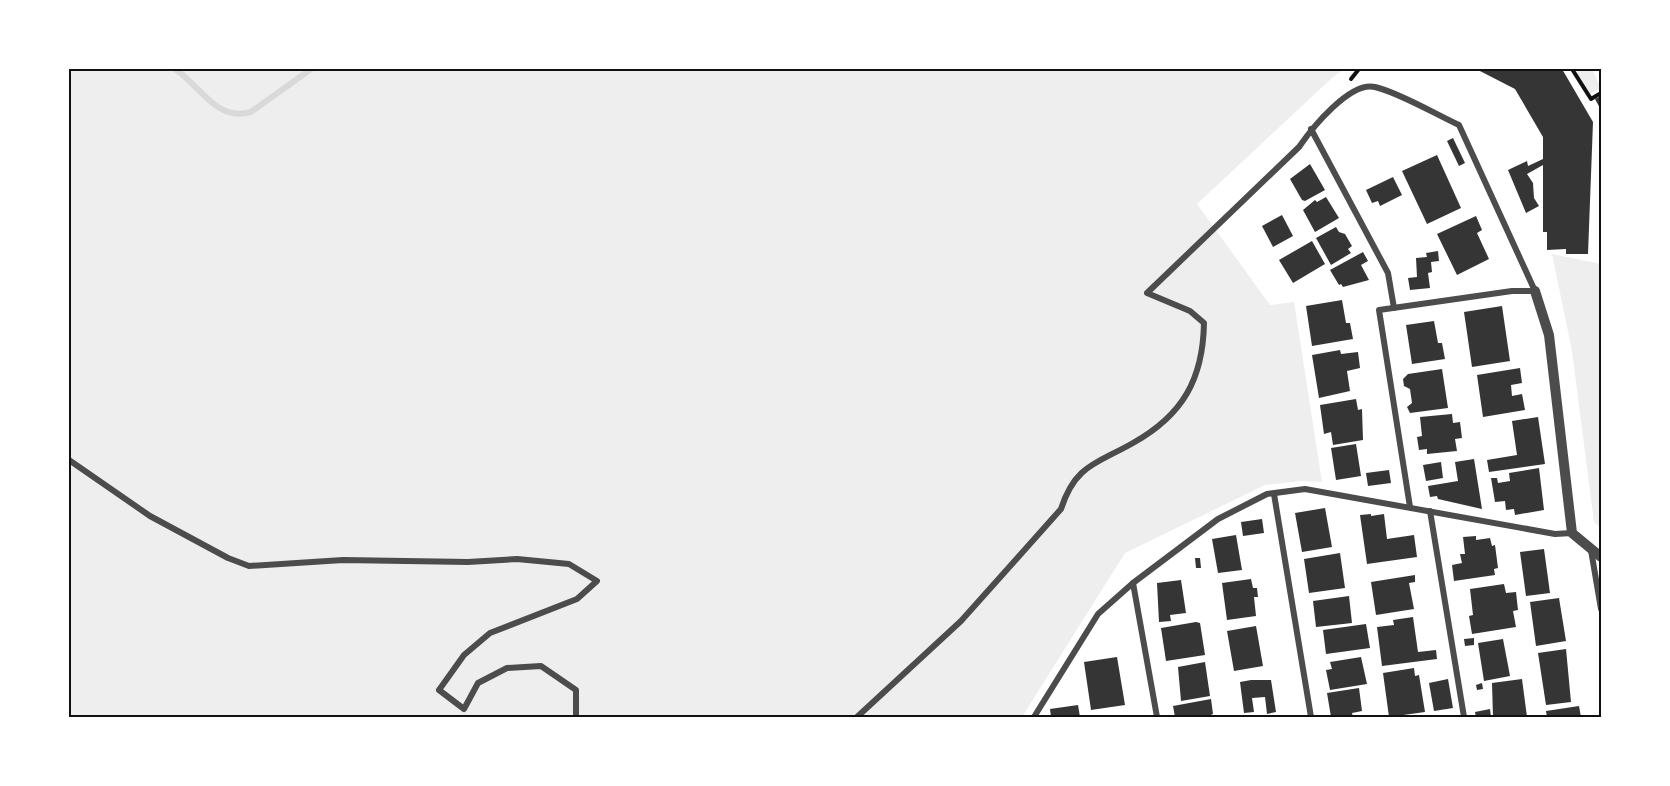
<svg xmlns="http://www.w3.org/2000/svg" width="1670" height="786" font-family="'IBM Plex Sans',sans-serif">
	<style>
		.green { fill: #eee }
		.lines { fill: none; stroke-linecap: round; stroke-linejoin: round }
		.stream { stroke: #d9d9d9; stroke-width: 6 }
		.building { fill: #353535 }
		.path { stroke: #111; stroke-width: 4 }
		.minor { stroke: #4c4c4c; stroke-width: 6 }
		.tertiary { stroke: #4c4c4c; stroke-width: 10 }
		.neatline { fill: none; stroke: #111; stroke-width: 2 }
	</style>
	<rect width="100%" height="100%" fill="#fff"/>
	<g class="green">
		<polygon points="69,69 1345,69 1333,77 1197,204 1270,305 1294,302 1322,482 1301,481 1265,485 1125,553 1022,717 69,717"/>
		<polygon points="1570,69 1592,69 1601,88 1586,96"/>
		<polygon points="1552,254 1601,264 1601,528 1594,522 1572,351"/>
	</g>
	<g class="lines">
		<path class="stream" d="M175,69C201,86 216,122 251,112L311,69"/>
	</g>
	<g class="building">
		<polygon points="1476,69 1562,69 1593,122 1588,254 1566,254 1566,249 1547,250 1547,232 1543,232 1543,165 1527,174 1533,183 1534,198 1539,206 1526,213 1508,170 1527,161 1528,166 1543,159 1543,137 1515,89"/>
		<polygon points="1601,96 1601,110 1595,99"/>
		<polygon points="1453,138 1465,163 1459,166 1447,141"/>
		<polygon points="1437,155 1461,208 1427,224 1402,171"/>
		<polygon points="1310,164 1325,190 1305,201 1302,200 1290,179"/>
		<polygon points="1393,177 1402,195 1380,206 1378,201 1372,203 1366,190"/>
		<polygon points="1326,197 1339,218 1315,232 1303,210 1315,200 1317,202"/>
		<polygon points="1282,215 1293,236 1273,247 1262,226"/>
		<polygon points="1476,216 1482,230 1477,233 1489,259 1457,275 1437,234"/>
		<polygon points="1336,227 1339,232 1345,234 1352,246 1348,249 1351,253 1331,265 1316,238"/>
		<polygon points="1312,241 1325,264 1293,283 1279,260"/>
		<polygon points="1438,251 1439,261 1431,262 1432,272 1428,273 1430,288 1410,290 1408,278 1417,277 1416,258 1427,257 1426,253"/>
		<polygon points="1363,252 1368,261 1361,265 1369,280 1343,287 1341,284 1339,285 1330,270"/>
		<polygon points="1342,300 1346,323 1350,323 1353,339 1312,346 1306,306"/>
		<polygon points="1502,306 1510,361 1472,367 1464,312"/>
		<polygon points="1434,321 1438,343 1442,343 1445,359 1412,364 1406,325"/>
		<polygon points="1340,350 1341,354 1358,352 1360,368 1347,371 1350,391 1319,398 1312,355"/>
		<polygon points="1520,368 1522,383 1511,385 1512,396 1522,394 1525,410 1483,417 1477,375"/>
		<polygon points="1442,369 1448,408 1410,413 1407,407 1412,403 1410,389 1404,386 1403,379 1408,374"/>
		<polygon points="1356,399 1358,410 1362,409 1363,440 1333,445 1331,432 1324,434 1320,405"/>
		<polygon points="1452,414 1453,423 1460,422 1462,438 1455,439 1457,451 1427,454 1427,449 1419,450 1417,437 1422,436 1420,417"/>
		<polygon points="1538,417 1545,464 1489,472 1487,460 1517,455 1512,421"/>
		<polygon points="1356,444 1361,476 1336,480 1331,448"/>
		<polygon points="1474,459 1482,509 1438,499 1437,496 1430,497 1428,486 1458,481 1455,462"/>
		<polygon points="1441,462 1443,478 1426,481 1423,465"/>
		<polygon points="1539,468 1544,510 1515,515 1514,509 1506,510 1505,501 1495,502 1491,478 1497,478 1498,483 1510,481 1509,473"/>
		<polygon points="1389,470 1391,483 1368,486 1366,473"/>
		<polygon points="1325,508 1332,547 1302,552 1295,513"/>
		<polygon points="1371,514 1371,516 1384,514 1387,539 1414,535 1417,557 1367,564 1360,515"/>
		<polygon points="1262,519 1264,533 1243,536 1241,522"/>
		<polygon points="1236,535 1242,570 1218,573 1212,539"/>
		<polygon points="1476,536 1476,540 1490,538 1492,546 1495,545 1498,568 1494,569 1495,575 1454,581 1452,565 1462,563 1460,554 1465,554 1463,537"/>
		<polygon points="1544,549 1550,593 1526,596 1520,552"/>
		<polygon points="1340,553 1345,588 1309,593 1304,559"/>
		<polygon points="1195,558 1200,558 1201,568 1196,568"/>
		<polygon points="1415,575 1415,582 1409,583 1414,609 1376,615 1371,582"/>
		<polygon points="1251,579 1253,588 1257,588 1258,597 1254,597 1256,616 1227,620 1222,583"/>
		<polygon points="1181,580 1186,613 1170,615 1171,621 1159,622 1157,583"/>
		<polygon points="1504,584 1506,593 1516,592 1518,610 1513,611 1516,627 1472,634 1469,616 1473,615 1470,589"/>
		<polygon points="1349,596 1352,623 1316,627 1313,601"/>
		<polygon points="1559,598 1566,641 1536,646 1530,602"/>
		<polygon points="1413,617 1418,652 1436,650 1437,659 1382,666 1377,627 1394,625 1393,620"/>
		<polygon points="1196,622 1200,623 1205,655 1166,661 1161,628"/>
		<polygon points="1366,624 1370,648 1326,654 1323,630"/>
		<polygon points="1256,626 1263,666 1234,671 1227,631"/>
		<polygon points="1474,638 1474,645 1465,646 1464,639"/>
		<polygon points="1503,639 1510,676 1484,681 1478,643"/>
		<polygon points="1566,649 1571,702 1546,705 1538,653"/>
		<polygon points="1117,657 1125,705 1091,710 1084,662"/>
		<polygon points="1361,657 1367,684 1330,690 1326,670 1332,669 1330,662"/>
		<polygon points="1205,662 1210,696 1181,701 1178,667"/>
		<polygon points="1414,668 1415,676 1419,675 1425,712 1389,717 1383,673"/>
		<polygon points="1448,679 1453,708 1434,711 1429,683"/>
		<polygon points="1522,679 1527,717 1493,717 1492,683"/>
		<polygon points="1251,680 1271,680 1276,712 1267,714 1265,697 1252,698 1254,712 1244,713 1240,682"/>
		<polygon points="1482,683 1483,689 1477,690 1476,685"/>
		<polygon points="1359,688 1362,711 1352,713 1353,717 1331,717 1327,693"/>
		<polygon points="1211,699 1213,714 1206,717 1175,717 1173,706"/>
		<polygon points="1078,705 1080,717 1051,717 1050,709"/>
		<polygon points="1579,706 1581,717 1547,717 1546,711"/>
		<polygon points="1490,709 1491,717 1476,717 1475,712"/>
	</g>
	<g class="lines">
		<g class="path">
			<polyline points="1572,69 1591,99 1601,93"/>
			<polyline points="1351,79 1359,69"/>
		</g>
		<g class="minor">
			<polyline points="1311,129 1388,273 1394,308"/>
			<polyline points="69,460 150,516 228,558 249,566 343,560 468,562 517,559 569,564 597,581 577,599 490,633 464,655 439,690 464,709 478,683 507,668 541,666 576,690 576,717"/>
			<polyline points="1274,494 1311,717"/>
			<polyline points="1430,511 1464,717"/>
			<polyline points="1591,550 1601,609"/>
			<polyline points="1133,583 1157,717"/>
			<path d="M857,717L961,621L1061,509C1075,465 1096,464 1133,443C1183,415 1203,379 1204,323L1190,311L1147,293L1299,147C1312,128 1350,81 1375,87C1398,92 1437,115 1459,125L1535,291H1512L1379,310L1410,507"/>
			<polyline points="1034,717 1098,614 1133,583 1218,519 1267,494 1305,489 1555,534 1572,533"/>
		</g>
		<polyline class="tertiary" points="1535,291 1549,335 1572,533 1601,557"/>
	</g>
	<rect width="1670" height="786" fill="none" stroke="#ffffff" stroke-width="141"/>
	<rect x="70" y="70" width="1530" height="646" class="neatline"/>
</svg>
